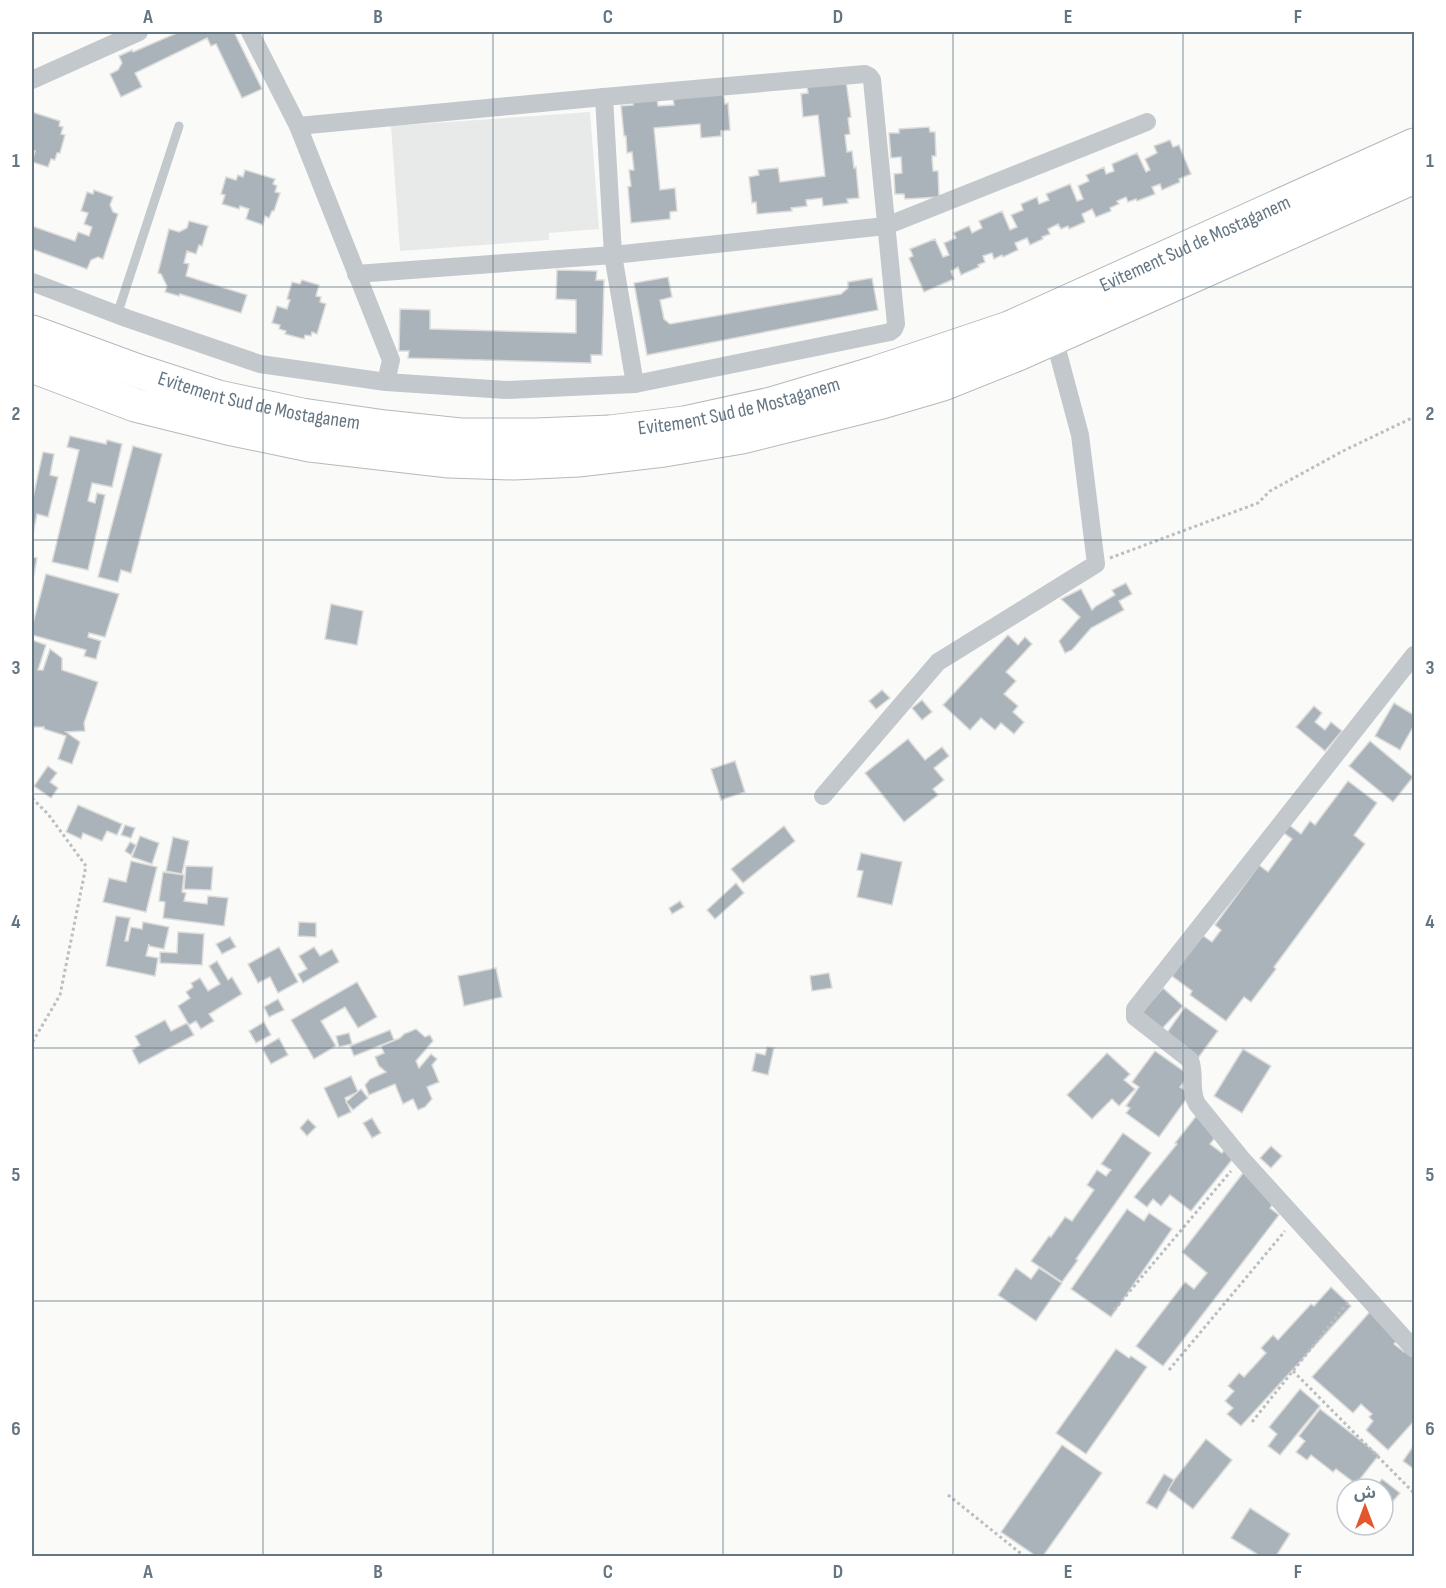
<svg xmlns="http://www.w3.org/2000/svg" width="1446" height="1588" font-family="'Sofia Sans Condensed','Noto Sans Arabic',sans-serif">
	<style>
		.built { fill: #e8e9e9 }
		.building { fill: #aab3b9; stroke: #dcdcda; stroke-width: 1.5 }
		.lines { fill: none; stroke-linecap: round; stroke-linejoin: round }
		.highway-casing { stroke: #b4b9bd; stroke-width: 35 }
		.path { stroke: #bbbfc2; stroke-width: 3; stroke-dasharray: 3 3; stroke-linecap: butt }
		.lane { stroke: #c3c8cc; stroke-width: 9 }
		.street { stroke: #c3c8cc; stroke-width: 18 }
		.highway { stroke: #fff; stroke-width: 33 }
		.grid { fill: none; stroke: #657683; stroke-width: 1.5; stroke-opacity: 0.55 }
		.labels { text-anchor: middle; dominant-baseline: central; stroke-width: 6; stroke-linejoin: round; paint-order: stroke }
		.street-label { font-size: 20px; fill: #657683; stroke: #fff }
		.neatline { fill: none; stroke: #657683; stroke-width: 2 }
		.grid-label { font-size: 20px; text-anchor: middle; font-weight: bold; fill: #657683 }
	</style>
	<rect width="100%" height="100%" fill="#fafaf8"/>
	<polygon class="built" points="590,112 599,229 549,233 549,240 400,251 391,126"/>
	<g class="building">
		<polygon points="179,32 234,32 262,89 242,98 216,44 211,46 207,38 135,73 142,87 121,97 110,74 118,70 122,63 119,56 132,50 133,52"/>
		<polygon points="846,81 851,117 848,118 850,134 845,135 847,152 852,151 854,168 856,167 859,198 847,199 848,203 823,206 822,198 806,200 807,206 791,208 792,211 757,214 756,202 752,203 749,177 759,175 758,170 778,168 780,182 825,176 818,115 803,117 801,94 808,93 807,86"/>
		<polygon points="723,92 725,104 728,103 730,130 721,131 721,136 701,138 700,124 654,128 660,190 675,188 677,211 670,212 670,219 631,223 628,187 631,186 629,170 634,170 632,152 627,153 626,136 624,136 621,106 633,105 633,101 657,98 658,106 674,105 673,99"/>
		<polygon points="32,112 60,121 59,126 63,127 61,134 65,135 60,153 57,153 55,160 51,159 48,167 32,162 35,151 32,150"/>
		<polygon points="929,127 930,132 935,132 936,156 932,156 933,171 938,171 939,197 905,199 904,194 895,194 894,174 902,173 901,157 891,158 889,133 899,133 899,129"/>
		<polygon points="1170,140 1173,147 1179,145 1191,174 1179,179 1180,182 1162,190 1160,184 1152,187 1155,194 1137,201 1136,199 1128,202 1126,197 1117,201 1119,204 1110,208 1111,211 1096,217 1092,209 1082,214 1085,222 1069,229 1068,226 1061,229 1058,224 1048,229 1050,234 1042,237 1043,239 1030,245 1027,238 1015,243 1018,250 1003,257 1002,255 994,259 992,253 983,256 985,262 978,265 979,267 961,275 958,267 951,271 954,279 924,292 909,258 913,256 910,249 935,239 943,257 949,255 944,243 956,238 953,233 969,226 972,233 982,228 979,221 1002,211 1010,230 1017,227 1011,215 1023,210 1021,204 1037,197 1039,204 1049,200 1046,194 1070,184 1077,201 1083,199 1078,186 1089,181 1086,175 1104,167 1106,174 1114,171 1112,164 1137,153 1146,172 1150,170 1145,159 1157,153 1154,146"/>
		<polygon points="245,170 275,179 273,184 277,186 275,192 280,193 274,211 272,211 269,218 265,216 263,225 246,219 249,209 240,206 239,209 222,204 225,195 221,194 226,177 236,180 238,175 243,177"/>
		<polygon points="94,190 113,197 110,205 113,212 118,214 103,259 98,257 91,260 87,269 32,249 32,226 75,241 78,232 89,236 92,227 84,224 88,213 81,211 87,192 93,194"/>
		<polygon points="189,221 208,226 202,246 199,245 196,254 187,251 184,263 189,264 186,276 247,295 241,313 180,294 179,296 165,292 167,286 161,274 158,273 169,229 179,232 187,228"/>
		<polygon points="557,270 597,271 596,280 604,280 602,355 591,355 591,363 408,358 409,351 399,351 400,309 430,310 430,329 576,333 576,300 556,299"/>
		<polygon points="668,277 672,297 660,300 664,319 670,324 841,294 848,288 848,282 872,278 878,310 647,355 634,283"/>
		<polygon points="302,280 319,285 316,296 321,297 320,302 326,304 317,334 312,332 311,336 305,335 304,339 285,334 286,331 279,329 280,325 272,323 277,306 287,309 290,300 287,299 292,282 300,284"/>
		<polygon points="70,436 106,444 107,440 122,444 112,487 92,483 88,501 95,503 97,493 105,495 88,570 52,562 79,450 67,447"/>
		<polygon points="133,446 162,454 131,573 121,570 118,582 98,577"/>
		<polygon points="43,452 54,454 50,475 58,477 48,517 37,514 32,539 32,502"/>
		<polygon points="32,557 37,558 32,585"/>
		<polygon points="46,574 119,594 105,637 89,633 88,637 101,641 96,659 84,656 86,650 32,635 32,627"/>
		<polygon points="1126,583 1132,594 1119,601 1124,610 1091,628 1072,650 1065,653 1059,641 1080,617 1061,599 1081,589 1092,610 1096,606 1115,595 1112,590"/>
		<polygon points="331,604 363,611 357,645 325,639"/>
		<polygon points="1008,635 1018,645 1025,637 1032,644 1006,672 1016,681 1004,694 1018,706 1013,712 1024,722 1014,734 1001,723 995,730 981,718 970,730 943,705"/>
		<polygon points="32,640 46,645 38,670 43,670 50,649 62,658 62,670 98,682 84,723 85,731 66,732 80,742 72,764 58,759 66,736 44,729 44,727 32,727"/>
		<polygon points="882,690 890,698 876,709 869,701"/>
		<polygon points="922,700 932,712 922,720 912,708"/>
		<polygon points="1394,703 1414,715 1414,725 1400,750 1375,736"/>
		<polygon points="1314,706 1322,713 1315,722 1325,730 1331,722 1342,731 1325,751 1296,727"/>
		<polygon points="908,739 925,760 942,747 949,756 934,768 944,780 933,789 938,795 904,822 865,773"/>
		<polygon points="1370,741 1413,777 1393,802 1349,766"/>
		<polygon points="735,761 745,792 721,800 711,769"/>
		<polygon points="48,766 57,773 50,782 58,788 51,798 34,786"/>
		<polygon points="1348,781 1377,803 1354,835 1365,844 1274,967 1276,969 1251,1002 1244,997 1226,1021 1190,995 1192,991 1172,976 1202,935 1212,942 1221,930 1215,925 1259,865 1268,872 1292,839 1284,833 1289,825 1301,834 1310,821 1315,825"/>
		<polygon points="78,805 122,824 117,835 107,831 102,841 83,833 81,839 66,832"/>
		<polygon points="125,825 135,828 131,838 121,835"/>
		<polygon points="784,826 795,841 743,883 731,869"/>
		<polygon points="140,836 159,843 152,864 132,857"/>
		<polygon points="173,837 189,841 182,874 166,871"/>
		<polygon points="130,842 136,845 131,855 125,851"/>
		<polygon points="861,853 902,862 892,905 857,897 863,871 857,870"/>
		<polygon points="131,861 157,867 146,912 103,902 109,878 126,882"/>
		<polygon points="186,866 213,867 211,890 184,889"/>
		<polygon points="163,872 184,875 182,892 186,893 184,901 207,904 208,896 228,898 224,926 163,918 165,902 159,901"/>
		<polygon points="736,883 744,893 715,919 707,910"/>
		<polygon points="680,901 684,907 672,914 669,908"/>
		<polygon points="116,916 130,918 125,941 128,941 131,927 142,929 143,922 169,927 164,949 149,946 149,944 146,956 158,958 155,976 106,966"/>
		<polygon points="299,922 316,923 316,937 298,936"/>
		<polygon points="178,932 204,934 202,965 160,963 160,952 177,953"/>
		<polygon points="230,937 236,947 222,954 216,944"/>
		<polygon points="279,947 298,982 278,993 270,977 258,983 248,964"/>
		<polygon points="314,947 320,956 332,949 339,962 303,983 298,974 307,969 299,956"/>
		<polygon points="217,961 228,980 232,977 242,994 209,1014 214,1021 201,1029 196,1021 189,1025 178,1006 190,998 186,992 193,987 191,983 200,978 208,991 220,984 209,966"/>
		<polygon points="496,968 502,997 464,1006 458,976"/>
		<polygon points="829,973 832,988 812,991 810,976"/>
		<polygon points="357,982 377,1017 358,1028 345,1007 321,1021 336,1046 314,1059 291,1020"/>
		<polygon points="1163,988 1183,1006 1158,1033 1139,1015"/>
		<polygon points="278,999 284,1010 269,1017 264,1007"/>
		<polygon points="1185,1007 1218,1031 1198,1058 1166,1034"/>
		<polygon points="165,1020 171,1031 187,1023 194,1035 139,1064 132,1050 140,1045 135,1036"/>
		<polygon points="264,1022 271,1035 256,1043 249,1031"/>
		<polygon points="416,1029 425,1037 430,1035 433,1041 416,1061 419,1068 431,1054 437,1059 432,1065 439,1082 427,1087 432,1099 425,1107 418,1110 413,1099 403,1104 395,1084 369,1095 365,1085 370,1079 386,1072 379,1066 375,1057 384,1053 381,1046 400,1038 404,1034"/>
		<polygon points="390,1030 394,1040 354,1056 350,1046"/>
		<polygon points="349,1033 352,1044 339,1047 336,1036"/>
		<polygon points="279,1038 288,1055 271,1064 262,1048"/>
		<polygon points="767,1047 774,1048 768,1075 752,1071 756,1053 765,1055"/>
		<polygon points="1243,1049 1271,1066 1242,1113 1214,1096"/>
		<polygon points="1155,1051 1189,1075 1180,1087 1190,1094 1159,1137 1126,1113 1130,1108 1126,1106 1139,1087 1132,1082"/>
		<polygon points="1107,1053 1130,1074 1124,1080 1135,1089 1119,1106 1112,1099 1092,1119 1067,1095"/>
		<polygon points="351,1076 358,1092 345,1098 351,1112 338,1118 324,1088"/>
		<polygon points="361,1089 368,1098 353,1110 346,1102"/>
		<polygon points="1201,1110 1223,1127 1210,1144 1222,1153 1229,1143 1239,1151 1191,1211 1170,1195 1161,1206 1153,1199 1147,1207 1134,1197 1177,1144 1175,1143"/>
		<polygon points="372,1118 381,1133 372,1138 363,1123"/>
		<polygon points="308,1119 316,1127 307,1136 300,1128"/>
		<polygon points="1123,1133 1151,1153 1076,1259 1078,1260 1062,1282 1031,1261 1049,1236 1051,1237 1065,1217 1072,1221 1094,1190 1087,1185 1097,1170 1106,1176 1111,1170 1101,1164"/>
		<polygon points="1271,1146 1282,1156 1271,1168 1260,1158"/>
		<polygon points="1247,1168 1275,1201 1270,1208 1279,1215 1163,1366 1136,1346 1185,1282 1194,1289 1207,1273 1182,1252"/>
		<polygon points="1127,1209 1144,1221 1149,1213 1172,1229 1111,1317 1071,1289"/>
		<polygon points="1016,1268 1031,1279 1039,1268 1062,1283 1036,1321 998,1295"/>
		<polygon points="1331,1287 1351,1306 1241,1426 1227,1414 1233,1408 1225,1401 1234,1391 1228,1386 1239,1373 1244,1377 1266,1353 1261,1348 1273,1335 1278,1340 1311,1304 1314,1306"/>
		<polygon points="1376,1305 1402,1334 1394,1344 1404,1352 1411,1343 1414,1346 1414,1421 1388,1450 1366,1430 1373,1421 1369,1417 1372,1414 1361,1404 1353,1413 1312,1377"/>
		<polygon points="1116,1349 1129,1358 1131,1356 1147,1367 1086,1454 1056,1433"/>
		<polygon points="1300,1389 1320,1406 1280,1455 1268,1446 1277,1434 1269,1427"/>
		<polygon points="1320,1409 1379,1455 1356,1484 1336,1469 1333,1472 1311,1455 1307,1460 1296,1452 1305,1441 1299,1436"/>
		<polygon points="1206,1439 1232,1460 1193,1509 1167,1489"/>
		<polygon points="1062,1445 1102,1473 1043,1556 1036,1556 1001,1532"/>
		<polygon points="1414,1445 1414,1469 1403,1461"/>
		<polygon points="1164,1474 1174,1480 1157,1509 1146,1503"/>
		<polygon points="1382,1479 1400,1493 1383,1513 1383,1489 1374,1489"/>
		<polygon points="1250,1508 1290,1534 1276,1556 1260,1556 1231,1538"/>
	</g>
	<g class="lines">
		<defs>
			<g id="highway">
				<path id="s1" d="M32,332L138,371L218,397L302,415L385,427L460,435H536L610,432L684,423L771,404L875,373L1009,328L1414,145"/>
				<polyline points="32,366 135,405 228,428 310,445 449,461 514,463 578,460 664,450 742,437 882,402 943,384 1018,354 1414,177"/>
			</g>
		</defs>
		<use href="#highway" class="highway-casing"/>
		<g class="path">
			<polyline points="1110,558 1258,503 1270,491 1343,451 1414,417"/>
			<polyline points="32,798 48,814 86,866 60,995 32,1043"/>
			<polyline points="1114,1310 1231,1171"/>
			<polyline points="1169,1370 1285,1231"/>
			<polyline points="1293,1371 1414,1493"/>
			<polyline points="1252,1422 1349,1301"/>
			<polyline points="948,1495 1024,1556"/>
		</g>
		<polyline class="lane" points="117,315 179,126"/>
		<g class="street">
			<polyline points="250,32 298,126 391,360 386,382"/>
			<polyline points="32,80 139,32"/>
			<polyline points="604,97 613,255 635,384"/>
			<polyline points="356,274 613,255 886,226 1147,122"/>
			<polyline points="32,282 126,318 260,364 386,382 506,390 635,384 890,332 894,329 896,324 872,80 869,76 865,74 604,97 298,126"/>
			<path d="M1414,655L1135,1009V1017L1190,1060C1196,1076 1189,1090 1197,1104L1241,1158L1414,1349"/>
			<polyline points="823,796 938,662 1096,564 1080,435 1054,338"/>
		</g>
		<use href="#highway" class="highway"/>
	</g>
	<path class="grid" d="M263,32V1556M493,32V1556M723,32V1556M953,32V1556M1183,32V1556M32,287H1414M32,540H1414M32,794H1414M32,1048H1414M32,1301H1414"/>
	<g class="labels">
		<g class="street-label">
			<text stroke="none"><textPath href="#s1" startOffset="1210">Evitement Sud de Mostaganem</textPath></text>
			<text stroke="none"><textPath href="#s1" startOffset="238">Evitement Sud de Mostaganem</textPath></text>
			<text stroke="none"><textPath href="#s1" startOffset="724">Evitement Sud de Mostaganem</textPath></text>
		</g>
	</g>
	<rect width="1446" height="1588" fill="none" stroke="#ffffff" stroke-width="66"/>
	<g transform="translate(1365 1507)"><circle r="28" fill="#ffffff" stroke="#c1c8cd" stroke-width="1.5"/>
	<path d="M0-4.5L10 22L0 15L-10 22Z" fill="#e4572e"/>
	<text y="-9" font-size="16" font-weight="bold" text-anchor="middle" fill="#657683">ش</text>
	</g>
	<rect x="33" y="33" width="1380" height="1522" class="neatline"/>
	<g class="grid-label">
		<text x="148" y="23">A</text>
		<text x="378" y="23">B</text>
		<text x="608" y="23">C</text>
		<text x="838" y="23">D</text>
		<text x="1068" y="23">E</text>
		<text x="1298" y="23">F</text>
		<text x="16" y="167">1</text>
		<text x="1430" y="167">1</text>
		<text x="16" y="420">2</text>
		<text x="1430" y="420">2</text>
		<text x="16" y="674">3</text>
		<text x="1430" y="674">3</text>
		<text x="16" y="928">4</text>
		<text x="1430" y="928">4</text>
		<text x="16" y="1181">5</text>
		<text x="1430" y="1181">5</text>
		<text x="16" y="1435">6</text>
		<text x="1430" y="1435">6</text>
		<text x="148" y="1578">A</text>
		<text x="378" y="1578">B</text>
		<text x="608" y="1578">C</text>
		<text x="838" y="1578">D</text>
		<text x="1068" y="1578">E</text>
		<text x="1298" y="1578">F</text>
	</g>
</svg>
